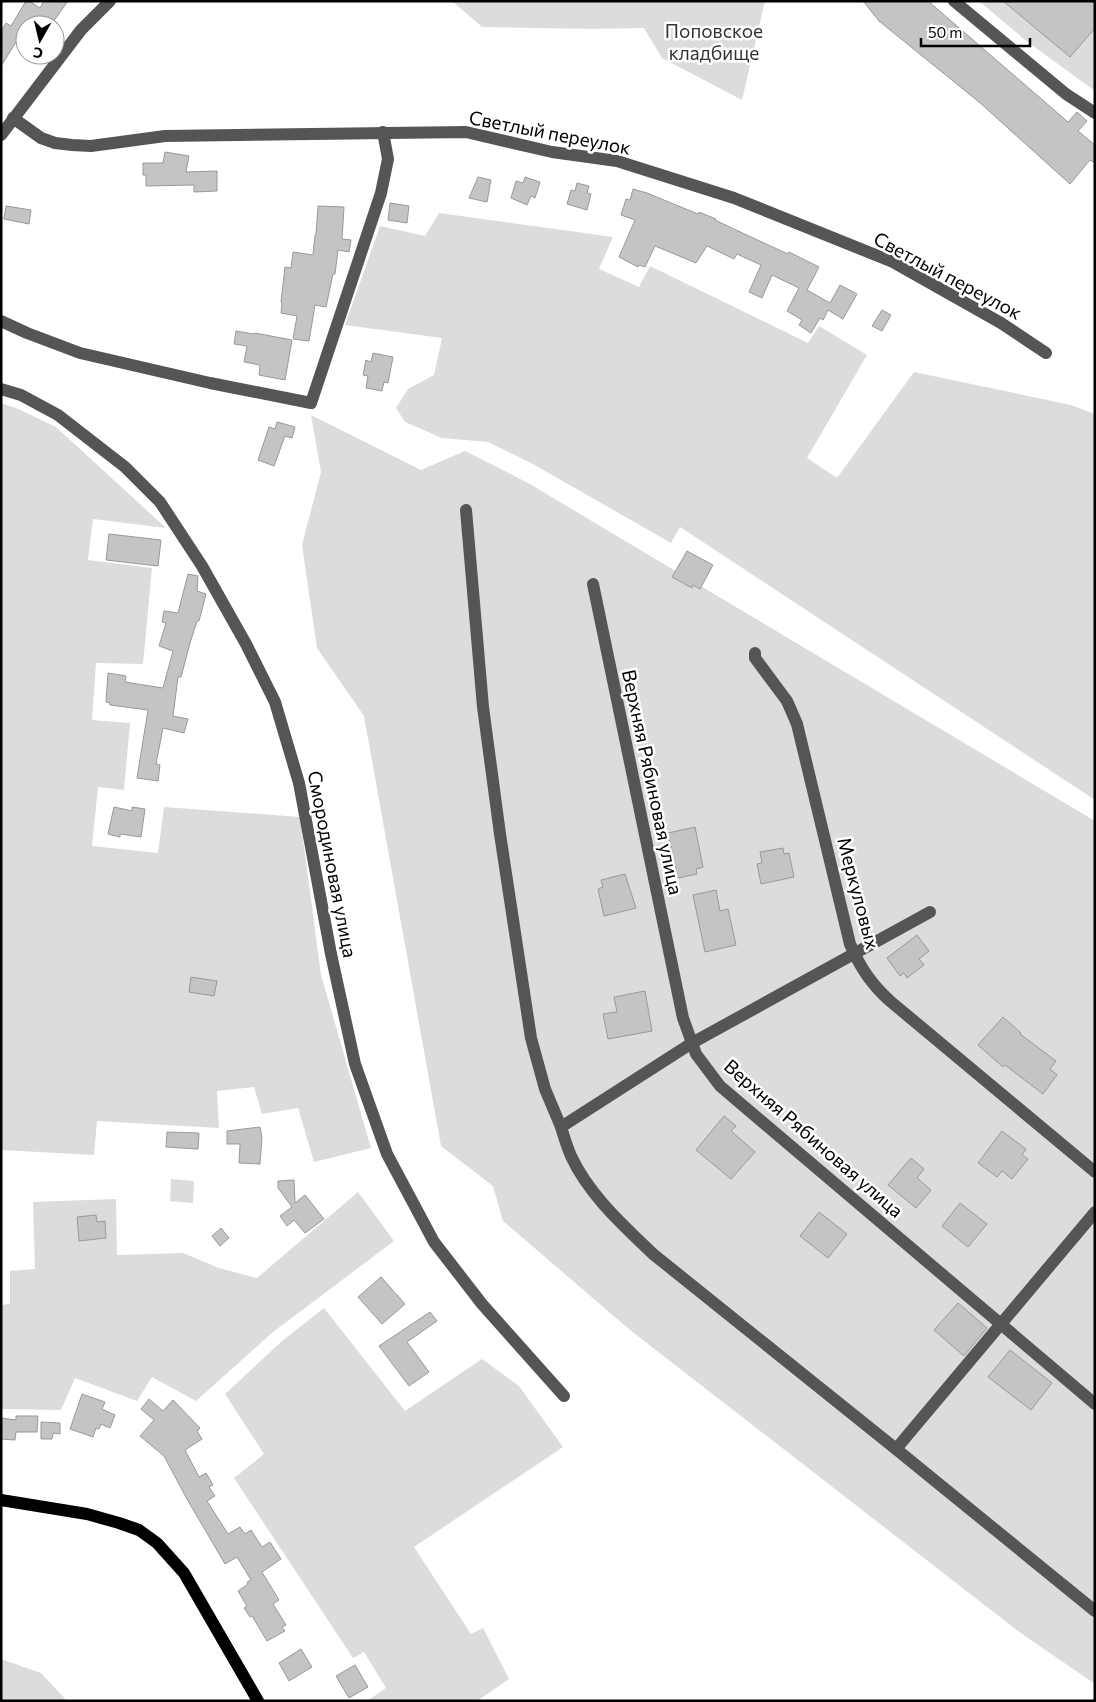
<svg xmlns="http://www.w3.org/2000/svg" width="1096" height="1702" font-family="Commissioner,sans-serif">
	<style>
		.green { fill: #dcdcdc }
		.building { fill: #c4c4c4; stroke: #999 }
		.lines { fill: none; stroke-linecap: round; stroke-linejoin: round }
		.minor { stroke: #555; stroke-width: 12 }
		.major { stroke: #000; stroke-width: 12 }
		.labels { text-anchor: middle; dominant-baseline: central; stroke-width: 5; stroke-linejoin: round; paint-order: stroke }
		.park-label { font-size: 19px; fill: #333; stroke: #fff }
		.street-label { font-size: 19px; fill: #000; stroke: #fff }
	</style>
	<rect width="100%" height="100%" fill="#fff"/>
	<g class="green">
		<polygon points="452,1 765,1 742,100 662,58 644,28 592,29 482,27"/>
		<polygon points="979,1 1095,1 1095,91 1025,40"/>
		<polygon points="439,213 613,237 599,269 639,287 650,266 808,343 819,326 867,355 807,458 837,478 914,372 1071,405 1095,414 1095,800 680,527 671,543 531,463 488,442 442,438 405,422 396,408 408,389 434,375 442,338 345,325 380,226 425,236"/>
		<polygon points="1,403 16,408 56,427 166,528 93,519 88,560 152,568 143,664 96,663 92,720 130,723 124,790 98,787 92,846 158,853 164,807 300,817 321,975 371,1148 314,1162 298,1108 262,1114 254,1087 217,1091 219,1128 97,1121 94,1155 1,1150"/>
		<polygon points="311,415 421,470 465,451 528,483 1095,821 1095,1684 1022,1634 630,1330 503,1221 493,1186 441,1146 364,716 317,648 302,545 321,472"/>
		<polygon points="171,1179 194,1181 193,1203 170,1201"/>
		<polygon points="358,1192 394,1241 273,1332 196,1401 152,1377 137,1401 75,1378 61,1410 1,1409 1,1305 10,1304 10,1271 35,1269 33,1202 116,1199 117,1255 183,1253 219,1268 257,1278"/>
		<polygon points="324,1308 405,1411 482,1359 519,1386 563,1447 414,1547 471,1634 483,1628 509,1679 477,1701 367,1701 386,1688 364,1652 353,1658 234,1478 264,1454 225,1394 282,1341"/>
		<polygon points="1,1659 41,1673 67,1701 1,1701"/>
	</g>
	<g class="building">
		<polygon points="26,1 29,1 40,8 44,1 68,1 51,25 25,25 25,40 20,36 1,66 1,31 6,23 11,26"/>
		<polygon points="863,1 928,1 1068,122 1077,112 1087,121 1078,131 1095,145 1095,163 1090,160 1070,184 979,102 879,21"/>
		<polygon points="1003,1 1095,1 1095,28 1070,57"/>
		<polygon points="165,152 189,156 186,172 217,171 217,191 194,192 194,185 146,186 146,175 143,175 143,163 163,163"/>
		<polygon points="478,177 491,180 487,202 469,198"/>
		<polygon points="525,177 540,182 535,198 531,196 527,205 511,198 516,181 523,183"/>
		<polygon points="577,183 589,186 587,193 591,194 587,210 567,204 571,190 575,191"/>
		<polygon points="633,189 647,193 698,214 699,212 716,219 715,220 751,237 788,254 789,252 819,267 807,290 830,303 840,285 857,294 843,319 828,310 823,320 820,318 811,333 799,325 802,320 787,311 799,288 772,275 762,298 749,292 761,265 737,254 734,259 707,246 696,263 655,246 645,267 639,265 638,267 619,257 635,220 621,215 626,199 630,200"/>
		<polygon points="390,203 409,206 407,223 388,220"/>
		<polygon points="6,206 31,210 29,224 4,219"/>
		<polygon points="318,206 344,207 342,239 351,240 349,252 338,250 335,274 333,274 326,307 315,305 309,341 293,339 297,316 281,313 282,303 281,302 285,267 291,268 293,252 313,255 315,235 316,235"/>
		<polygon points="882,310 891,315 882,331 872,326"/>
		<polygon points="236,331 254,334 255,333 292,340 285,380 259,375 260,365 244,362 247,346 234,344"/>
		<polygon points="373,353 393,357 388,383 384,382 382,391 366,388 368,376 363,375 366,360 371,362"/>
		<polygon points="277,422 295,427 292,438 285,436 274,466 258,460 269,427 275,429"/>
		<polygon points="109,534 161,540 158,566 106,560"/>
		<polygon points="687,551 713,565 700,589 693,585 692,588 672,577"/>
		<polygon points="188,574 198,576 197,591 206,594 199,621 197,621 190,643 181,677 178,677 173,716 188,719 184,733 163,728 156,764 160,765 158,781 137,778 148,710 110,705 110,703 106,702 108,673 126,676 125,682 163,688 173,651 159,646 166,623 162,622 164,611 178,613"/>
		<polygon points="114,807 132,811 132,807 145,809 141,837 120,834 120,837 108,834"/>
		<polygon points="695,827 703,867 696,869 697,874 678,878 668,833"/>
		<polygon points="783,848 784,854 789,853 794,877 761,884 757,864 762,863 760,852"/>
		<polygon points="625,874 636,908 604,916 598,889 603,887 601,880"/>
		<polygon points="716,890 720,911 728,909 736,945 705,952 693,895"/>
		<polygon points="917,935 929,951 919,959 924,965 907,978 904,973 900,976 887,958"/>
		<polygon points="191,977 217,981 214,996 189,992"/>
		<polygon points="645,991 652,1031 608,1039 603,1014 617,1012 614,997"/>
		<polygon points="1003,1017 1021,1033 1020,1034 1056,1061 1050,1069 1057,1075 1043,1094 1005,1065 1003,1067 978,1045"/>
		<polygon points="724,1116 736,1126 731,1131 755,1152 731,1179 696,1150"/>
		<polygon points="260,1127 262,1138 260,1164 239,1163 240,1144 227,1144 227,1131"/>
		<polygon points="1002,1131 1026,1149 1022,1155 1028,1159 1012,1179 1002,1171 997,1177 978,1163"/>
		<polygon points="167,1132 199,1133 198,1149 166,1147"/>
		<polygon points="911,1158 924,1169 917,1178 931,1190 916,1208 888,1185"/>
		<polygon points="294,1180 295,1203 305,1195 324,1219 305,1233 294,1220 287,1226 280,1216 292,1207 278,1188 278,1181"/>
		<polygon points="960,1203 987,1224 968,1247 942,1226"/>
		<polygon points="819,1212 847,1234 828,1258 800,1236"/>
		<polygon points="96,1215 97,1222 105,1221 106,1238 79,1241 77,1217"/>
		<polygon points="221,1228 229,1238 220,1246 212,1236"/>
		<polygon points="381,1277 405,1304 382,1324 358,1297"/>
		<polygon points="958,1303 987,1328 964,1356 934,1330"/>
		<polygon points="430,1312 437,1321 407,1342 429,1372 409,1386 379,1346"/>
		<polygon points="1010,1350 1052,1383 1031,1410 988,1377"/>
		<polygon points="82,1394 105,1402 102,1409 115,1415 110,1428 101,1424 99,1429 96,1428 93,1437 70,1429"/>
		<polygon points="149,1399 163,1411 173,1400 200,1428 197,1431 202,1439 185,1450 199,1477 206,1473 213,1485 209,1487 215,1496 207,1501 228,1534 240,1527 245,1534 251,1530 262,1547 270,1542 281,1559 262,1572 279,1600 273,1604 286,1625 282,1627 285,1631 267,1641 252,1616 250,1617 244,1608 247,1606 238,1591 248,1584 247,1582 251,1580 237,1557 225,1564 187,1499 164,1456 140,1436 154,1420 141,1409"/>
		<polygon points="16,1416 38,1416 37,1432 16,1432 15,1440 1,1439 1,1418 16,1420"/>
		<polygon points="41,1422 60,1423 60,1434 53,1433 52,1439 41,1439"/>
		<polygon points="301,1649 312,1667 289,1681 279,1663"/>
		<polygon points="355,1665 368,1687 349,1698 336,1676"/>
	</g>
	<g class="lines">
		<g class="minor">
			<polyline points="954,1 1066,94 1095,113"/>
			<polyline points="13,118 41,138 55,143 72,145 91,146 165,136 466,132 552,152 617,161 734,198 893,262 1001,323 1046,353"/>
			<polyline points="1,135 81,30 110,1"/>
			<polyline points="1,321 27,333 80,353 210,383 311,403 381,193 388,159 383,132"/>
			<polyline points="1,389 21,395 58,415 125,467 160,502 202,566 246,644 275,702 299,783 331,954 355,1064 387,1154 434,1242 482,1304 564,1396"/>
			<polyline points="466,510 483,707 500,834 531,1038 545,1089 561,1127"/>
			<polyline points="593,584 683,1018 696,1054 720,1086 1095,1404"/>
			<path d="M755,653V658L787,701L797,724L850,944C860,967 871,984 890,1001L1095,1172"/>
			<path d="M930,912L692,1043L561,1127C564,1137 567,1147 571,1156C589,1195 623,1225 653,1254L896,1449L1095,1212"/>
			<polyline points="896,1449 1095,1611"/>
		</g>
		<polyline class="major" points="1,1500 87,1514 119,1523 139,1530 157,1543 184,1573 258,1701"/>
	</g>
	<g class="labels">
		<g class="park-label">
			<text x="714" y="30">Поповское<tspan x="714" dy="22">кладбище</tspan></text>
		</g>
		<g class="street-label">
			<text transform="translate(550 132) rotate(11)">Светлый переулок</text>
			<text transform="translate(948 275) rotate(28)">Светлый переулок</text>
			<text transform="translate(653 782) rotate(78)">Верхняя Рябиновая улица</text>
			<text transform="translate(333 864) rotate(79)">Смородиновая улица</text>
			<text transform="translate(859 893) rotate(75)">Меркуловых</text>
			<text transform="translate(814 1138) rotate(41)">Верхняя Рябиновая улица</text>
		</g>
	</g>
	<rect width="1096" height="1702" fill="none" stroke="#000000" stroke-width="5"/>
	<g transform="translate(40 40) rotate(188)"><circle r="24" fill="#ffffff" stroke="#999999"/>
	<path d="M0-4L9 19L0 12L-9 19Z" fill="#000000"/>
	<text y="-8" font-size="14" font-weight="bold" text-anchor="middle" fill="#000000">С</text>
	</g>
	<path d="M921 38v8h109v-8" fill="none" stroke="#000000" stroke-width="2.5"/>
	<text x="928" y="38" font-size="15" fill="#000000" stroke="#ffffff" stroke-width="4" paint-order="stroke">50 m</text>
</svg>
